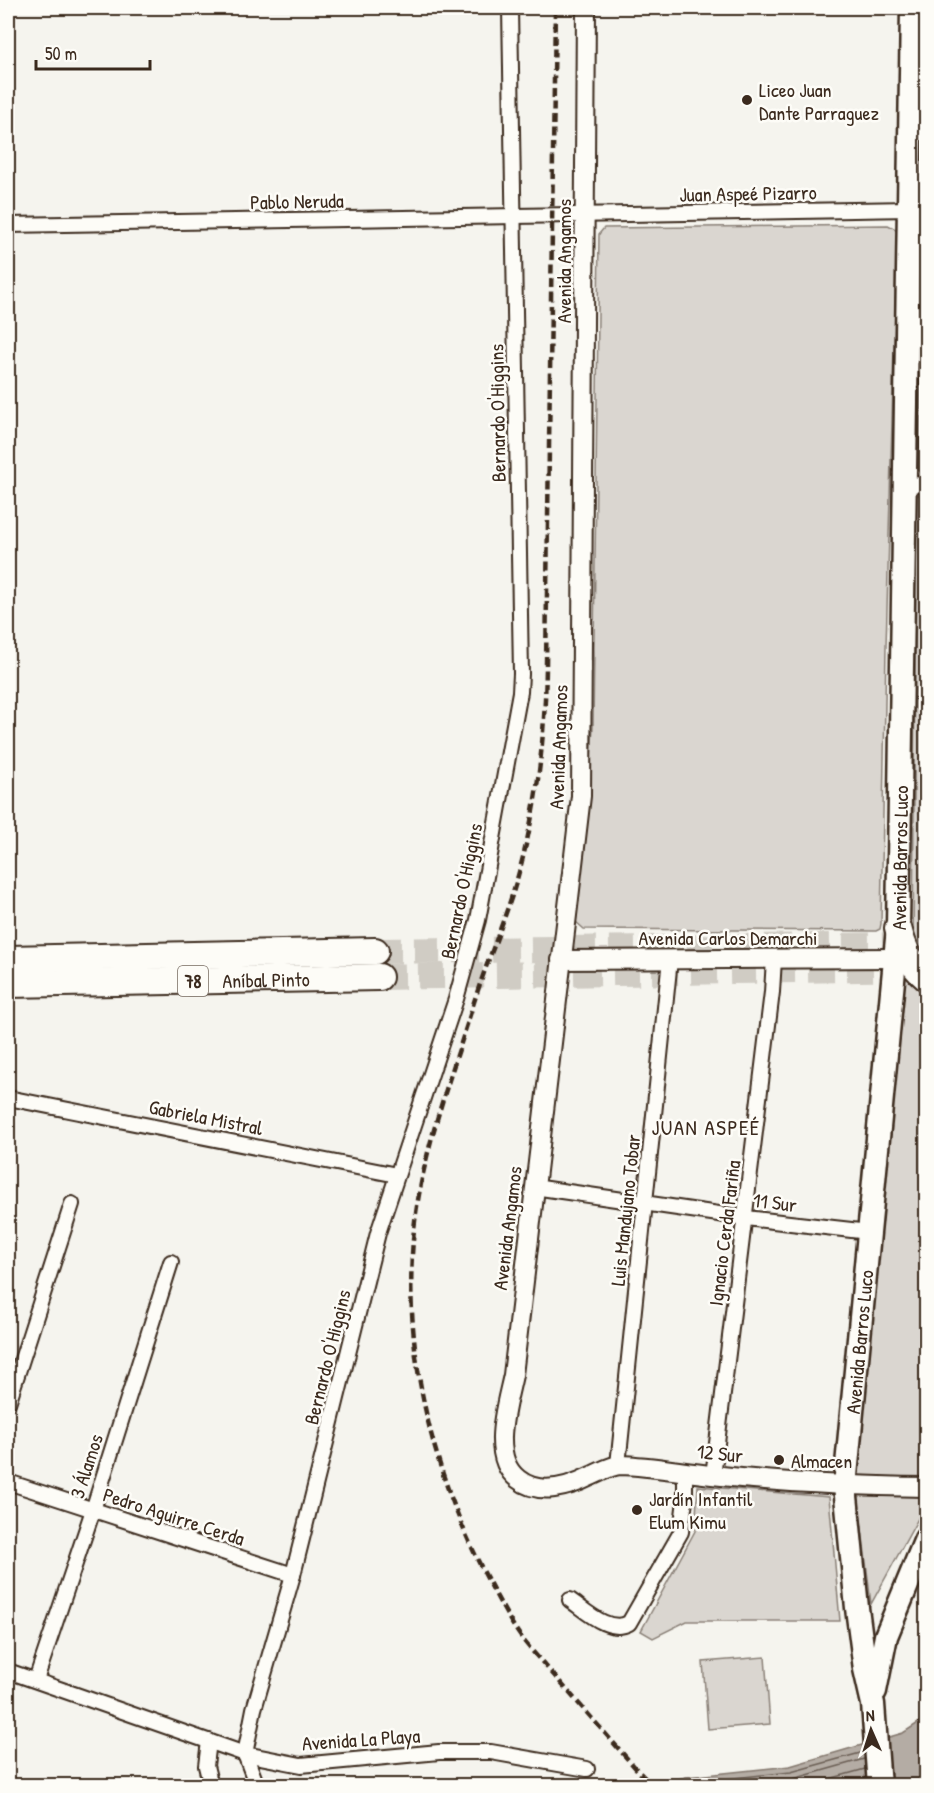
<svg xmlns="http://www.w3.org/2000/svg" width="934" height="1793" font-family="'Patrick Hand',sans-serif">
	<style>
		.green { fill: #dad6d0; stroke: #8a8077; stroke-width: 1.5 }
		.water { fill: #b4aca4; stroke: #84786e; stroke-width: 1.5 }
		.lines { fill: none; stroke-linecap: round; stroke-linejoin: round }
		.shore { stroke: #6b5e54; stroke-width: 1.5 }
		.motorway-tunnel { stroke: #d0ccc4; stroke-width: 26; stroke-dasharray: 26 13; stroke-linecap: butt }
		.minor-casing { stroke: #3b2a1e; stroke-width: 18 }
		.tertiary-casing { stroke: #3b2a1e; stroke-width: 22 }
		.primary-casing { stroke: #3b2a1e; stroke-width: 27 }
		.motorway-casing { stroke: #3b2a1e; stroke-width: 30 }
		.minor { stroke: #fdfcf7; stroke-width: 14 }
		.tertiary { stroke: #fdfcf7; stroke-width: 18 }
		.primary { stroke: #fdfcf7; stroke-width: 22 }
		.motorway { stroke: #fdfcf7; stroke-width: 26 }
		.rail { stroke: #3b2a1e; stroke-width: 4.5; stroke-dasharray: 9 4.5; stroke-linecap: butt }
		.poi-dot { fill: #3b2a1e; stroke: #fdfcf7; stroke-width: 2 }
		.labels { text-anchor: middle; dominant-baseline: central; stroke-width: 5; stroke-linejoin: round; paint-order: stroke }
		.shield { fill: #fdfcf7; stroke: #75695f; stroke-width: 1.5 }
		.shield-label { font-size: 18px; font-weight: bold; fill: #3b2a1e }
		.poi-label { font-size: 20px; fill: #3b2a1e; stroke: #fdfcf7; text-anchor: start }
		.street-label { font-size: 20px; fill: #3b2a1e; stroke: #fdfcf7 }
		.neighbourhood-label { font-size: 21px; letter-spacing: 1.5px; fill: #3b2a1e; stroke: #fdfcf7 }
	</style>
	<rect width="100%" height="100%" fill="#f5f4ee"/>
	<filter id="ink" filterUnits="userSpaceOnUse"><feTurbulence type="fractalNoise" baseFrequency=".0167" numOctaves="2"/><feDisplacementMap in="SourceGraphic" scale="12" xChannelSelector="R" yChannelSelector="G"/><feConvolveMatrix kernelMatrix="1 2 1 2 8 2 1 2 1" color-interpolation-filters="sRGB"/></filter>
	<g filter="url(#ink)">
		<g class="green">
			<polygon points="926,8 926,217 923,217"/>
			<polygon points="888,225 894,228 897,232 886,647 881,924 880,929 876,931 584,929 576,922 588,806 593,727 599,234 604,228"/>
			<polygon points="923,234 926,238 926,470 919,470"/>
			<polygon points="916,495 926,495 926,963 913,951"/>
			<polygon points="905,973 926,986 926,1504 871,1604 856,1478"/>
			<polygon points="698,1486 829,1497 840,1621 687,1621 653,1638 641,1631 695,1531"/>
			<polygon points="765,1657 770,1724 708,1729 703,1662"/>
		</g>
		<polygon class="water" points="926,1718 926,1785 647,1786 686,1777 790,1766 903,1733"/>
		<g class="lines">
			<g class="shore">
				<polyline points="674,1786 687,1783 791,1772 864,1752"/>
				<polyline points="732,1786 793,1779 864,1759"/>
				<polyline points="804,1786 865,1769"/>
			</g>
			<g class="motorway-tunnel">
				<polyline points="375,951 926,945"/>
				<polyline points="379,977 916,968"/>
			</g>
			<defs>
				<g id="minor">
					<polyline points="8,225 910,209"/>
					<polyline points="906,485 926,484"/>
					<polyline points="8,1098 397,1175"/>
					<polyline points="534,1187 746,1218 869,1232"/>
					<polyline points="8,1403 72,1204"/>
					<polyline points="618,1465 670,959"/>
					<polyline points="713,1476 772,992 774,959"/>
					<polyline points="8,1482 293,1575"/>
					<path d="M570,1600C586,1611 609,1634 629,1623L681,1532L685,1500V1472"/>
					<polyline points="8,1671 245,1754 301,1765 439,1752 491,1752 587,1769"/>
					<polyline points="36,1680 93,1510 171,1262"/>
					<polyline points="209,1741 206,1766 211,1786"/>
					<polyline points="245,1754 254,1709 293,1575 378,1233 456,999 478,920 520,692 521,674 510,8"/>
					<polyline points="245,1754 257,1786"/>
				</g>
				<g id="tertiary">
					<path d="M586,8L581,796L513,1375C507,1404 489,1457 518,1479C539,1496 569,1487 591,1476C600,1472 612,1465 621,1465C651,1466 682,1472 712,1475C783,1483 855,1486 926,1487"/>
					<polyline points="561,960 895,958"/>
				</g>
				<g id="primary">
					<polyline points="875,1691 886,1636 926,1539"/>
					<path id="s1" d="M879,1786L873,1704L865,1669L857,1608L845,1486L898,928L912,8"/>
				</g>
				<g id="motorway">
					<path d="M898,928C903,948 910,964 926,977"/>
					<polyline points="8,959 375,951"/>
					<path id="s2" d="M8,984L379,977"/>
				</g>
			</defs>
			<use href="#minor" class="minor-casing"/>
			<use href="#tertiary" class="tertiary-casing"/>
			<use href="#primary" class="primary-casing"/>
			<use href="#motorway" class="motorway-casing"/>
			<use href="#minor" class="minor"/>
			<use href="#tertiary" class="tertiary"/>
			<use href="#primary" class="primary"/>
			<use href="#motorway" class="motorway"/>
			<path class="rail" d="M555,8L546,665C545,735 538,804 519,872C507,916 488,958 474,1002C452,1074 424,1146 415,1221C400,1342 431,1473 488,1580C498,1599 508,1619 521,1637C533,1653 547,1667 560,1682C586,1712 613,1742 639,1772L653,1786"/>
		</g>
	</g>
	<g class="poi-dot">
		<circle cx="747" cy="100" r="6"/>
		<circle cx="779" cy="1460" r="6"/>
		<circle cx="637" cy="1510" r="6"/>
	</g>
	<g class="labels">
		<rect class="shield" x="178" y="966" width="30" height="30" rx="4.5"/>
		<g class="shield-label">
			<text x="193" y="981">78</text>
		</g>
		<g class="poi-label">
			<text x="759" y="89">Liceo Juan<tspan x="759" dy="23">Dante Parraguez</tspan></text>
			<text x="791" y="1460">Almacen</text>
			<text x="649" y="1498">Jardín Infantil<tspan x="649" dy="23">Elum Kimu</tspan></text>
		</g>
		<g class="street-label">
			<text transform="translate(748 193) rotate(-1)">Juan Aspeé Pizarro</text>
			<text transform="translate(297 201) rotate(-1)">Pablo Neruda</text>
			<text transform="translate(563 261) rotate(-90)">Avenida Angamos</text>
			<text transform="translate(497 413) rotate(-91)">Bernardo O'Higgins</text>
			<text transform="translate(558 747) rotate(-88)">Avenida Angamos</text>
			<text stroke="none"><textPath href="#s1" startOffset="933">Avenida Barros Luco</textPath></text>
			<text transform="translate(461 891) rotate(-78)">Bernardo O'Higgins</text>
			<text x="728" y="937">Avenida Carlos Demarchi</text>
			<text stroke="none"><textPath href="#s2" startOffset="258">Aníbal Pinto</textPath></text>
			<text transform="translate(206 1117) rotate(11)">Gabriela Mistral</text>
			<text transform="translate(775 1202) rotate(7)">11 Sur</text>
			<text transform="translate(625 1210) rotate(-84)">Luis Mandujano Tobar</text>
			<text transform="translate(507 1228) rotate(-83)">Avenida Angamos</text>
			<text transform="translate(724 1233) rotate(-83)">Ignacio Cerda Fariña</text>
			<text stroke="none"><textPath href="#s1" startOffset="447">Avenida Barros Luco</textPath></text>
			<text transform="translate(327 1357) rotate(-76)">Bernardo O'Higgins</text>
			<text transform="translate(720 1453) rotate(6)">12 Sur</text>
			<text transform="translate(86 1466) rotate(-72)">3 Álamos</text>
			<text transform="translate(174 1516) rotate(18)">Pedro Aguirre Cerda</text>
			<text transform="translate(361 1739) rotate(-4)">Avenida La Playa</text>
		</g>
		<g class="neighbourhood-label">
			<text x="706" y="1127">JUAN ASPEÉ</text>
		</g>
	</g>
	<rect width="934" height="1793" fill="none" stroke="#fdfcf7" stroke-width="30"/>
	<rect x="15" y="15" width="904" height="1763" fill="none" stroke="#3b2a1e" stroke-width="2" filter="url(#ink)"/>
	<g transform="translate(871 1730) rotate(357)" stroke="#fdfcf7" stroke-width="4.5" paint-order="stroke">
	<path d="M0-4.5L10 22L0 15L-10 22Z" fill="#3b2a1e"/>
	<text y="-9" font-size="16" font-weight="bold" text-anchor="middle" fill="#3b2a1e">N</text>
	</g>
	<path d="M36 60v9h114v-9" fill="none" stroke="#3b2a1e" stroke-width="3"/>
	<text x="45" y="60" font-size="18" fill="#3b2a1e" stroke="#fdfcf7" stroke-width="4.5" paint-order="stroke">50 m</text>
</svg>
